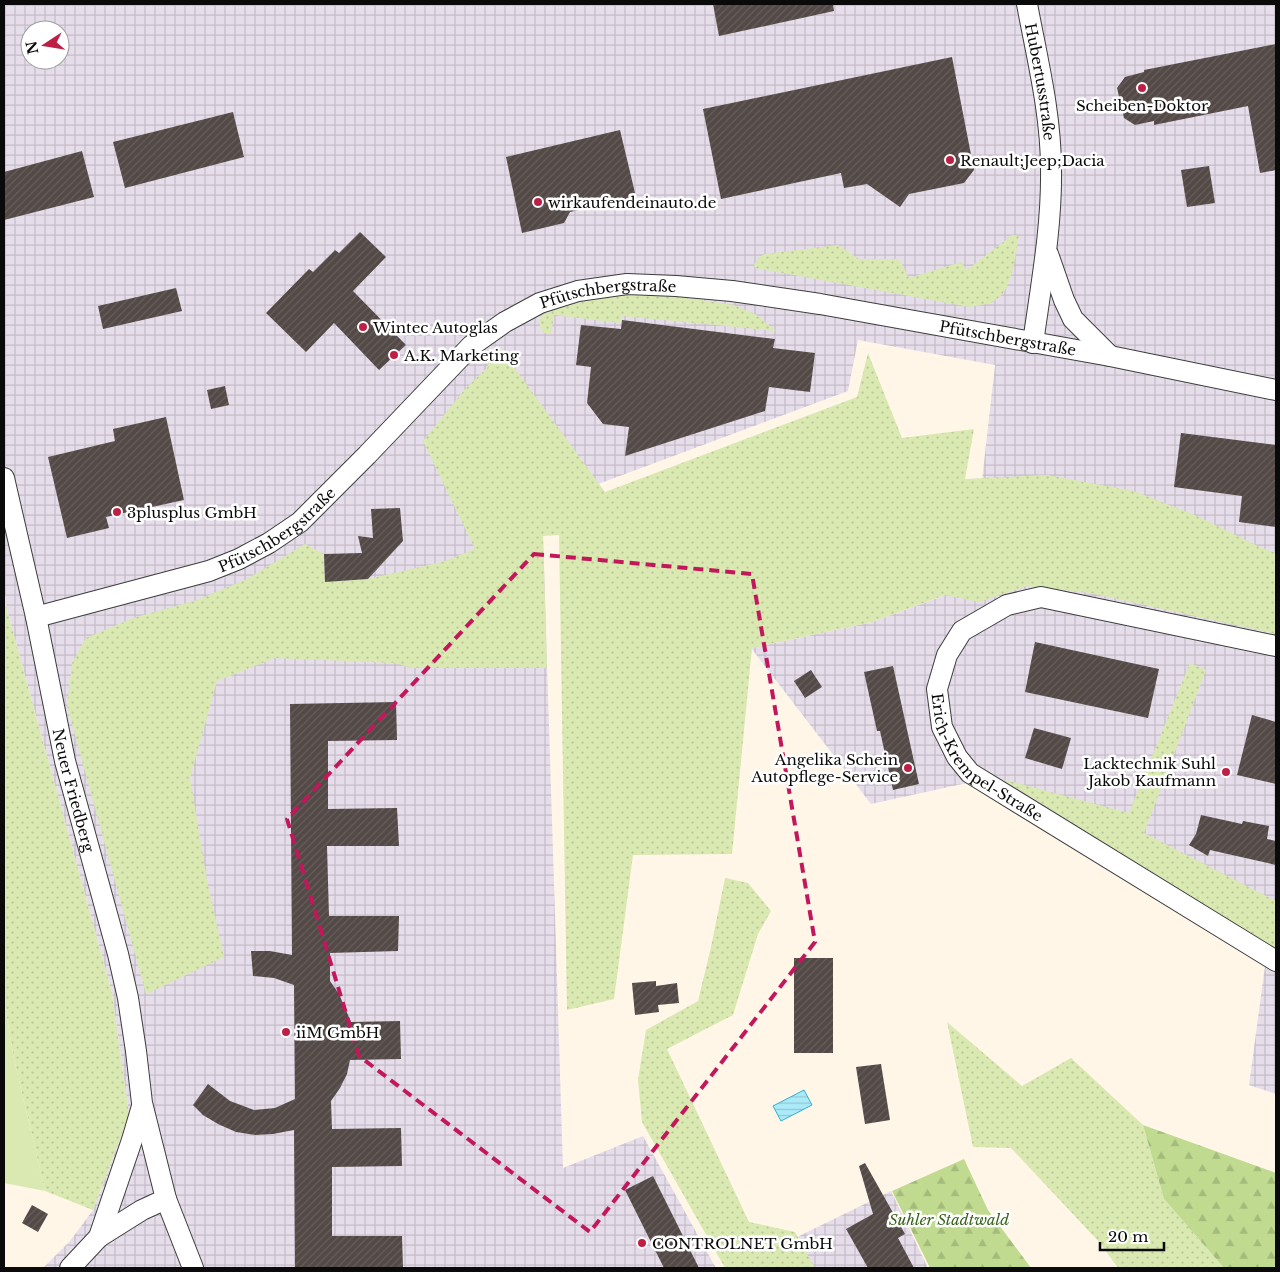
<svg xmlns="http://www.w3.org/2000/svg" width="1280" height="1272" font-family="'Libre Baskerville',serif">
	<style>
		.industrial { fill: url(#industrial-grid); fill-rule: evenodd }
		.grass { fill: url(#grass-dots) }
		.forest { fill: url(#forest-firs) }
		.garden { fill: #d9e9b1 }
		.water { fill: url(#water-rules); stroke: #30b0d1 }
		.building { fill: url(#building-hatch) }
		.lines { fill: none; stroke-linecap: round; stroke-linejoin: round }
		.minor-casing { stroke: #3d3d3d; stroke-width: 22 }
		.minor { stroke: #fff; stroke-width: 20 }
		.marked { fill: none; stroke: #c2185b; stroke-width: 4; stroke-dasharray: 10 6; stroke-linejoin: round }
		.poi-dot { fill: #bd1f45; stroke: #fff; stroke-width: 2 }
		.labels { text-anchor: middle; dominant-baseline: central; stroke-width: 5; stroke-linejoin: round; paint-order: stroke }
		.street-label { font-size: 15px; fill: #0a0a0a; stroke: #fff }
		.poi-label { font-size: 15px; fill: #0a0a0a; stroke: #fff; text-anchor: start }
		.park-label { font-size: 15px; font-style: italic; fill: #37631a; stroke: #fff }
	</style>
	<defs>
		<pattern id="industrial-grid" width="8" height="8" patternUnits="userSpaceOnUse" patternTransform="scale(1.25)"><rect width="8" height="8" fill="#e6ddea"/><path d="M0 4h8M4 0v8" fill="none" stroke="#c4bcc7"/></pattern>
		<pattern id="grass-dots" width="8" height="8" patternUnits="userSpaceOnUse" patternTransform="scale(1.25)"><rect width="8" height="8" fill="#d9e9b1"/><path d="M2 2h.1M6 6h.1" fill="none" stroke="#b9c697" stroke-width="1.8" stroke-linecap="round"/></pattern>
		<pattern id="forest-firs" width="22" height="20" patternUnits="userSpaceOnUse" patternTransform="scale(1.25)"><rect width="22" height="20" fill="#c0db90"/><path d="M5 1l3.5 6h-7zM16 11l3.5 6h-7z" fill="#a4bb7b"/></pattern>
		<pattern id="water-rules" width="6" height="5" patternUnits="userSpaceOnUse" patternTransform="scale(1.25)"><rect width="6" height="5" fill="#abeaf8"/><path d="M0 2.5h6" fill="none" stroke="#92c7d3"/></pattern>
		<pattern id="building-hatch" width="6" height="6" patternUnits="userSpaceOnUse" patternTransform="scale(1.25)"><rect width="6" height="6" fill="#534946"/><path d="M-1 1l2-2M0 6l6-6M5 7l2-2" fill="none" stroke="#675f5c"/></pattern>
	</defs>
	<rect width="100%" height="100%" fill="#fff6e8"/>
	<g class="industrial">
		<path d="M4,4H1276V1094L1249,1085L1267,951L990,778L871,804L751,648L872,622L970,586L995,365L858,340L848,391L542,505L563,1168L643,1136L716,1268H43L70,1241L93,1210L129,1115L112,993L7,610L4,587ZM30,30H60V60H30Z"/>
		<polygon points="891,1191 928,1268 734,1268"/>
	</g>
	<g class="grass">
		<path d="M1012,235L1019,236C1015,254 1013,288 997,299C990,305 979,305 970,307L755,268L754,265L759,257L765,254L838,245L859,259H899L909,278L961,262L967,270Z"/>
		<polygon points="644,294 687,298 734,305 757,315 776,331 622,316 620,323 554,315 551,333 544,333 540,327 539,321 542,315 567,305 605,297"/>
		<polygon points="500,348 605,492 857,397 868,353 902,438 974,429 965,479 1047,475 1134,491 1197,516 1262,548 1276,553 1276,634 1090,593 1027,586 979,602 945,595 872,622 752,648 732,854 633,855 614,999 567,1010 559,535 543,536 547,668 410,668 396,663 275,658 217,681 190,778 207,880 224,957 146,994 67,706 72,663 86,638 133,618 197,600 247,579 305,544 324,554 325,582 368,579 442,562 475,549 423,441 465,389 488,367 487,358"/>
		<polygon points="4,587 7,610 112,993 129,1115 93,1210 45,1191 14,1059 4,1000"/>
		<polygon points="1190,663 1206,670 1144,833 1276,901 1276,951 1189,895 1002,779 1129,813"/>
		<polygon points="725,878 748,883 771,911 758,934 733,1015 667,1049 749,1222 795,1232 815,1268 725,1268 642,1122 638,1080 646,1030 698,1001 711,947"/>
		<polygon points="947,1022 1022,1086 1071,1058 1143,1125 1164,1199 1224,1268 1118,1268 1100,1243 1011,1148 973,1147"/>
	</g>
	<g class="forest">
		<polygon points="1143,1125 1276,1173 1276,1268 1224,1268 1164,1199"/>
		<polygon points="964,1159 988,1210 1031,1268 930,1268 892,1191"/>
	</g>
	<polygon class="garden" points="4,1000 14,1059 45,1191 4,1183"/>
	<polygon class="water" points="804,1090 812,1105 781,1121 773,1106"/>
	<g class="building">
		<polygon points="713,4 833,4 834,11 719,36"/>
		<polygon points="1276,44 1276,170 1260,173 1248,106 1154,125 1154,121 1135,125 1124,118 1117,88 1125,77 1144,72 1144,70"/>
		<polygon points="952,57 974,170 964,183 909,194 900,207 867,184 844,188 841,173 721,199 703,109"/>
		<polygon points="233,112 244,157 125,188 113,142"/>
		<polygon points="620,130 636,197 570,212 564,223 522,233 506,157"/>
		<polygon points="82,151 94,197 4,220 4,172"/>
		<polygon points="1209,166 1215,203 1187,207 1181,170"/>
		<polygon points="360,232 386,257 353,291 406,345 379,370 334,323 306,352 266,313 309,269 313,272 335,250 339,253"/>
		<polygon points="176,288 182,311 103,329 98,306"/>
		<polygon points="622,320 775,339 773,348 815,353 810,392 769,387 765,411 625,456 629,427 603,424 587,403 591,367 576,365 581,325 621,329"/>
		<polygon points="225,386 229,405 211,409 207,390"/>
		<polygon points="166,417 184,500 106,517 109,528 67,538 48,457 115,441 113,429"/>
		<polygon points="1181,433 1276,445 1276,527 1239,522 1242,496 1174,487"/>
		<polygon points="400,508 403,541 368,579 325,582 324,554 362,553 358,536 373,538 371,509"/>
		<polygon points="1035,642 1159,669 1148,718 1025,692"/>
		<polygon points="893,666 919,784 893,790 880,731 877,731 864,672"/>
		<polygon points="811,670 822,687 805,698 794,681"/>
		<polygon points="396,702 397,740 328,741 328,809 397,808 399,846 327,846 329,916 399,916 398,951 330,953 330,981 339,994 351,1022 400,1021 401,1059 350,1060 347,1074 340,1088 331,1101 332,1129 401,1128 402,1166 332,1167 332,1236 402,1236 403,1268 295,1268 294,1130 273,1134 255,1135 236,1132 218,1124 203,1115 193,1105 208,1084 230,1101 254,1110 275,1108 295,1099 294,985 274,978 253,976 251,951 270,951 292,955 290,704"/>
		<polygon points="1252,715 1276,722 1276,784 1237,775"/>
		<polygon points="1034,728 1071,738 1062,769 1025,758"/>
		<polygon points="1201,815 1242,824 1243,821 1269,826 1267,839 1276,841 1276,865 1210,850 1208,856 1189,845 1196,834"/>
		<rect x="794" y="958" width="39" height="95"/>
		<polygon points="656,981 656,986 677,983 679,1003 658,1005 659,1012 635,1015 632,983"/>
		<polygon points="881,1064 890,1120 865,1124 856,1067"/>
		<polygon points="865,1163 905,1234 898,1238 914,1268 868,1268 846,1229 873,1214 859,1166"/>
		<polygon points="653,1176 699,1268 664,1268 625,1190"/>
		<polygon points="32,1205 48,1214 38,1232 22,1223"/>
	</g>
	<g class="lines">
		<defs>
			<g id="minor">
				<path id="s1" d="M1027,4C1037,58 1051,113 1051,169C1052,227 1041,285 1033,343"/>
				<polyline points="1048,254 1064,300 1073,319 1110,356"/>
				<path id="s2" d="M4,478L36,617L65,761L118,954L128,998L136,1051L142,1103L166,1199L193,1268"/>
				<path id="s3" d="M36,617L209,571L239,559L269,543L300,522L367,455L471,346L505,322L540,303L578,291L627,284L676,286L732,291L820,304L909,320L1110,356L1276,390"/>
				<path id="s4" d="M1276,646L1041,597L1007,605L962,631L947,655L937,689L942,727L957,757L970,773L1276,961"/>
				<polyline points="99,1237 132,1140 142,1106"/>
				<polyline points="70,1268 99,1237 142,1210 166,1199"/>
			</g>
		</defs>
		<use href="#minor" class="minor-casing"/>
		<use href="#minor" class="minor"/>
	</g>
	<path class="marked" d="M534,554L752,574L815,942L590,1232L359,1056L287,819Z"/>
	<g class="poi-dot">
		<circle cx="1142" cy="88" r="5"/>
		<circle cx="950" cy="160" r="5"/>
		<circle cx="538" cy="202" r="5"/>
		<circle cx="363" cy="327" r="5"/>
		<circle cx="394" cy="355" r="5"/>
		<circle cx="117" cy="512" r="5"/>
		<circle cx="908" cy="768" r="5"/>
		<circle cx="1226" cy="772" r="5"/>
		<circle cx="286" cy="1032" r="5"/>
		<circle cx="642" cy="1243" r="5"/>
	</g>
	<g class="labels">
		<g class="street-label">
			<text stroke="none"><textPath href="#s1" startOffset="79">Hubertusstraße</textPath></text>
			<text stroke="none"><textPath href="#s3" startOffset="679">Pfütschbergstraße</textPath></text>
			<text stroke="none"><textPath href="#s3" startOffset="1084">Pfütschbergstraße</textPath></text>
			<text stroke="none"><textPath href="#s3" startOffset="259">Pfütschbergstraße</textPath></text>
			<text stroke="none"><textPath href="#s4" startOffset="481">Erich-Krempel-Straße</textPath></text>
			<text stroke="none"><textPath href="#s2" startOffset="320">Neuer Friedberg</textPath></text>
		</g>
		<g class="poi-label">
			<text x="1142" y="105" text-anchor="middle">Scheiben-Doktor</text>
			<text x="960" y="160">Renault;Jeep;Dacia</text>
			<text x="548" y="202">wirkaufendeinauto.de</text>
			<text x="373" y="327">Wintec Autoglas</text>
			<text x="404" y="355">A.K. Marketing</text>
			<text x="127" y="512">3plusplus GmbH</text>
			<text x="898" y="759" text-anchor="end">Angelika Schein<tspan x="898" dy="17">Autopflege-Service</tspan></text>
			<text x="1216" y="763" text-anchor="end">Lacktechnik Suhl<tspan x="1216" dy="17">Jakob Kaufmann</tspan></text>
			<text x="296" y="1032">iiM GmbH</text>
			<text x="652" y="1243">CONTROLNET GmbH</text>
		</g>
		<g class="park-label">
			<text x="949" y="1219">Suhler Stadtwald</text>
		</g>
	</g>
	<rect width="1280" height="1272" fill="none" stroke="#0a0a0a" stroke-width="10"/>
	<g transform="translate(45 45) rotate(258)"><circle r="24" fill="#ffffff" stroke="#9d9d9d"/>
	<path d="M0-4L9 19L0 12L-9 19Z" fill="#bd1f45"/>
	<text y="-8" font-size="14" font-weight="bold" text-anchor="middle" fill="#0a0a0a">N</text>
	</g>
	<path d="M1100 1242v8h64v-8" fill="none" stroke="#0a0a0a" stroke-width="2.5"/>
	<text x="1108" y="1242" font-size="15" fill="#0a0a0a" stroke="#ffffff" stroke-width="4" paint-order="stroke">20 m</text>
</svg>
